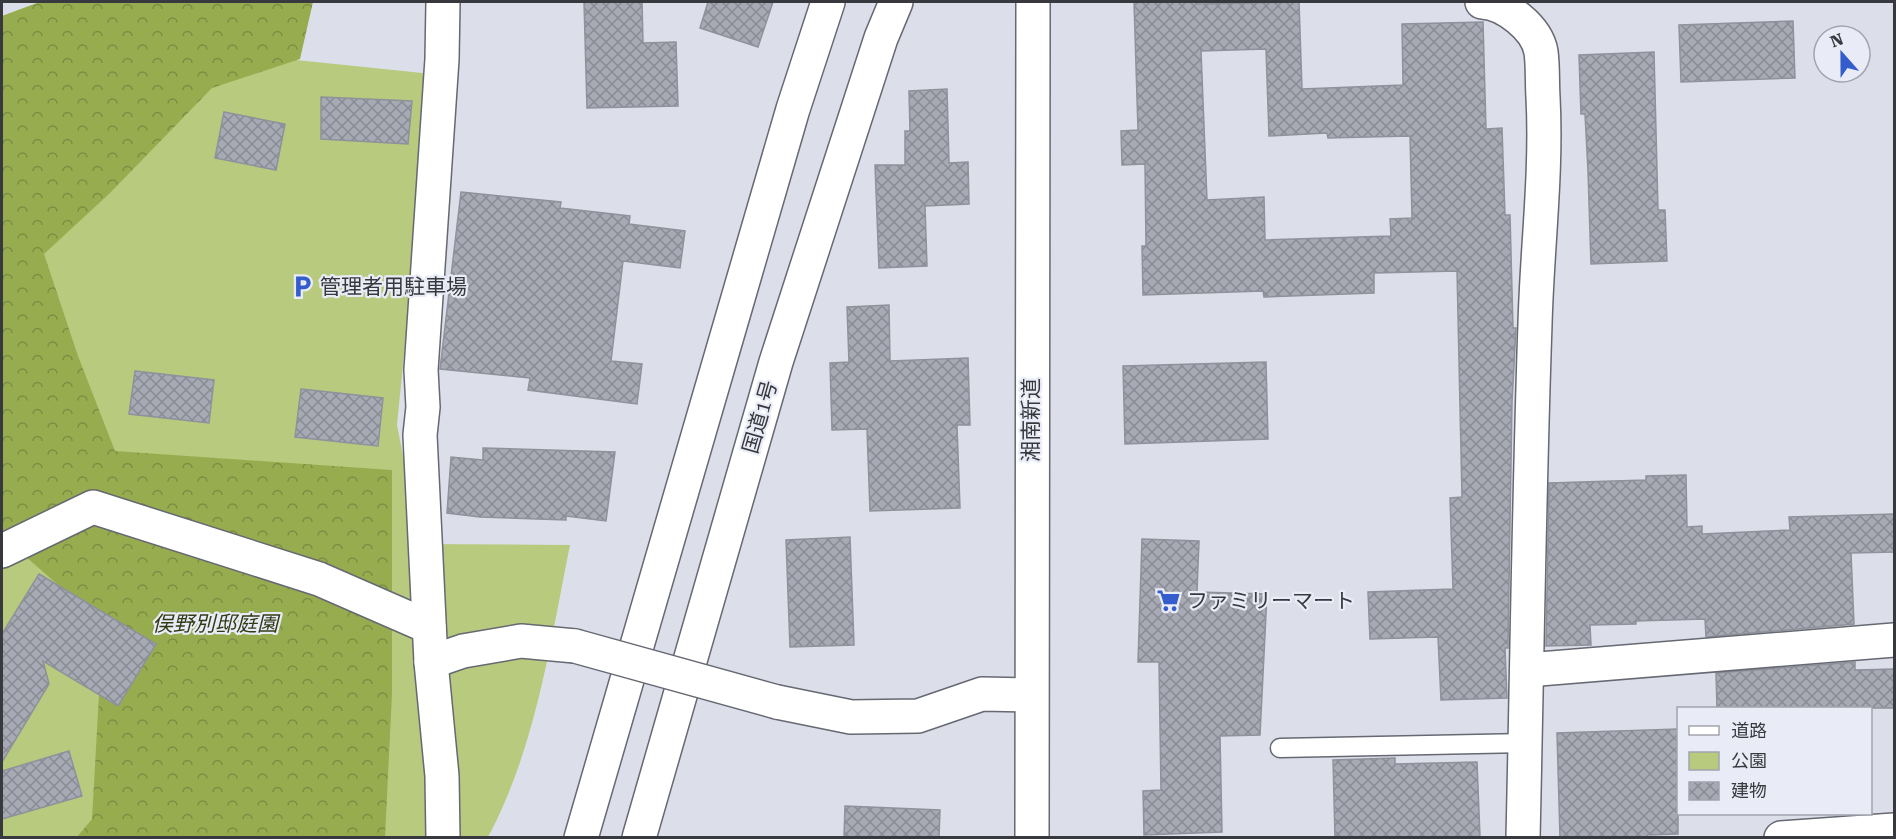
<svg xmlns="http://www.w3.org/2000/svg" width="1896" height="839" font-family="'Roboto Serif','Noto Sans JP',serif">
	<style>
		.green { fill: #b7ca7e }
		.forest { fill: url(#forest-crowns) }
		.building { fill: url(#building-cross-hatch); stroke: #8f919b; stroke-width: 1.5; fill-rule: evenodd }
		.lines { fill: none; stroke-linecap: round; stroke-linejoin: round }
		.lane-casing { stroke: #666872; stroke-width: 21 }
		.street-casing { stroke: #666872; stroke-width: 36 }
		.primary-casing { stroke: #666872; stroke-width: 36 }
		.highway-casing { stroke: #666872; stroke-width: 36 }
		.lane { stroke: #fff; stroke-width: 18 }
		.street { stroke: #fff; stroke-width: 33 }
		.primary { stroke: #fff; stroke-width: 33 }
		.highway { stroke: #fff; stroke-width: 33 }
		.street-bridge-casing { stroke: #666872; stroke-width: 36; stroke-linecap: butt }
		.street-bridge { stroke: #fff; stroke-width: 33 }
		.labels { text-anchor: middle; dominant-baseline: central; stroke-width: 4.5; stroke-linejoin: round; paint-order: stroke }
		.poi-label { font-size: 21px; fill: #38393e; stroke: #e9ecf7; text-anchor: start }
		.street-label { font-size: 21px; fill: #38393e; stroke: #e9ecf7 }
		.park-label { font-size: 21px; font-style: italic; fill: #323a13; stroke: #e9ecf7 }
	</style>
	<defs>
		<pattern id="forest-crowns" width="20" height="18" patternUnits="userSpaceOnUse" patternTransform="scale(1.5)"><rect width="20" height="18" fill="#97ac4f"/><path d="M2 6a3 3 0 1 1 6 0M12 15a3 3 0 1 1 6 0" fill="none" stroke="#7c8d43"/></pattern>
		<pattern id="building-cross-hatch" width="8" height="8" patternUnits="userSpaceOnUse" patternTransform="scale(1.5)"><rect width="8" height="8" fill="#a7a9b4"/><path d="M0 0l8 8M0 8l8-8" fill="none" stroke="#898b94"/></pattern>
	</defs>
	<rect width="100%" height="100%" fill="#dcdfea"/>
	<path class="green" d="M40,2L277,58L432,74L397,425L411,496L412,544L570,545C550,644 536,747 488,837L2,838V16Z"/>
	<polygon class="forest" points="40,2 313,2 300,59 212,88 110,193 44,254 78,356 115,451 392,470 392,694 385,837 77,837 92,819 103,624 2,536 2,16"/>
	<g class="building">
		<polygon points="584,2 642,2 643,43 676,42 678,106 587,108"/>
		<polygon points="708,2 773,2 758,47 700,28"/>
		<path d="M1134,2H1198V4L1299,2L1302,89L1403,85L1402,24L1483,22L1486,129L1502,128L1505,215H1510L1513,328H1516L1512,402L1508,648H1505L1507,698L1441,700L1438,637L1370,639L1368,592L1453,589L1450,498L1462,497L1457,271L1374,273V293L1264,297L1263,291L1143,295L1142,246H1146L1145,164L1122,165L1121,131L1138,130ZM1266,49L1269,136L1327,133L1328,138L1410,136L1412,218L1390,219L1391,236L1265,240L1264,197L1207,200L1201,51Z"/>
		<polygon points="1793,21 1795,78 1681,82 1679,25"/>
		<polygon points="1654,52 1658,210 1665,210 1667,261 1591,264 1588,171 1585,114 1581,114 1579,55"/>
		<polygon points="947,89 949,163 968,162 969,204 925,206 927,266 879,268 875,165 905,165 905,131 910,131 909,91"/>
		<polygon points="321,97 412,101 408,144 321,139"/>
		<polygon points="224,112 285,124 276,170 215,158"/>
		<polygon points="461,192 561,202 560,208 630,216 629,224 685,231 680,268 623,261 611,361 642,364 637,404 528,390 530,378 440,369"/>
		<polygon points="889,305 890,361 968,358 970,425 957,425 960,508 870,511 867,429 832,430 830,363 849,362 847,307"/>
		<polygon points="1266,362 1268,439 1125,444 1123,366"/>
		<polygon points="135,371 214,380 209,423 129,414"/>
		<polygon points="301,389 383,398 378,446 295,437"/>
		<polygon points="483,448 615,452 606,521 566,516 566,520 480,517 447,513 451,457 483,460"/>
		<polygon points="1686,475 1687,527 1702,526 1702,534 1790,530 1789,517 1894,514 1894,552 1851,553 1854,624 1706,637 1705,619 1636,621 1636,624 1590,625 1591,645 1546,646 1549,483 1646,480 1646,476"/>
		<polygon points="850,537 854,645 790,647 786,540"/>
		<polygon points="1142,539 1199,541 1197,592 1267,594 1260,735 1220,736 1222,832 1144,835 1143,791 1161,790 1159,662 1138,662"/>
		<polygon points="39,574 156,644 118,706 43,661 49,684 2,762 2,634"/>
		<polygon points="1855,662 1855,670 1894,669 1894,708 1717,708 1716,673"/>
		<polygon points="1678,729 1678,834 1647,835 1647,837 1560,837 1557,733"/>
		<polygon points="69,751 82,796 2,819 2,771"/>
		<polygon points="1395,758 1395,764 1477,762 1480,837 1335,837 1333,760"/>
		<polygon points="845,806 940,810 939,837 844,837"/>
	</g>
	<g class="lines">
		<defs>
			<polyline id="lane" points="1280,748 1526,743"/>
			<g id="street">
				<polyline points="443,2 442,59 421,370 423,407 420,435 431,662 442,776 443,838"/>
				<path d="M1482,2C1505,3 1537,28 1541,52C1543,66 1542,82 1543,97C1547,173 1537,248 1535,324C1529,495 1527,666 1523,838"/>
				<polyline points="2,551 93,507 319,579 429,627"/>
				<polyline points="431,662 463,651 521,641 575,646"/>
				<polyline points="1527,670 1894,640"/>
				<polyline points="777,702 851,717 918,716 982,694 1030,695"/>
				<polyline points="1781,838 1894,830"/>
			</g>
			<polyline id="primary" points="1032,838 1033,2"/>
			<g id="highway">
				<polyline points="581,838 793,109 828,2"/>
				<polyline points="639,838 776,362 881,38 896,2"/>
			</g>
		</defs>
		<use href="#lane" class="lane-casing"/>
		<use href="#street" class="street-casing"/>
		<use href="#primary" class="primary-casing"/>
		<use href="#highway" class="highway-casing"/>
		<use href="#lane" class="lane"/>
		<use href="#street" class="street"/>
		<use href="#primary" class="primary"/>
		<use href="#highway" class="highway"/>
		<defs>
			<polyline id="street-bridge" points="575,646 777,702"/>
		</defs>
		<use href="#street-bridge" class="street-bridge-casing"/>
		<use href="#street-bridge" class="street-bridge"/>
	</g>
	<defs>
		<symbol id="parking-bare" viewBox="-9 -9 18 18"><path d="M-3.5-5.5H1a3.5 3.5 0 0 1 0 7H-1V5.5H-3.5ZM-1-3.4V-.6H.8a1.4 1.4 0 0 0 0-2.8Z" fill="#355ccc" stroke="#e9ecf7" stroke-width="2.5" paint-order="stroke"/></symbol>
		<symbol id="supermarket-bare" viewBox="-9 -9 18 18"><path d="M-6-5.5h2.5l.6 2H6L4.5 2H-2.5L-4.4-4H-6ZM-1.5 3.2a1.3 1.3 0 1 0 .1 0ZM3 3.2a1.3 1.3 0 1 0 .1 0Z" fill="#355ccc" stroke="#e9ecf7" stroke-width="2.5" paint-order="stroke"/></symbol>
	</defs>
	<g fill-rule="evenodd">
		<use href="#parking-bare" x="286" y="270" width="33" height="33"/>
		<use href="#supermarket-bare" x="1152" y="584" width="33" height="33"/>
	</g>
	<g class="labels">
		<g class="poi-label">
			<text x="320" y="287">管理者用駐車場</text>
			<text x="1187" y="601">ファミリーマート</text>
		</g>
		<g class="street-label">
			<text transform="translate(760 417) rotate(-74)">国道1号</text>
			<text transform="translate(1031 420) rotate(-90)">湘南新道</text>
		</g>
		<g class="park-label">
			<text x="215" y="624">俣野別邸庭園</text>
		</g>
	</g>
	<rect width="1896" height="839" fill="none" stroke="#38393e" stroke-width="6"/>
	<rect x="1677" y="707" width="195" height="108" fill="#e9ecf7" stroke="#a2a4ad" stroke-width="1.5"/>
	<rect x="1689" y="726" width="30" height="9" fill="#ffffff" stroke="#a2a4ad" stroke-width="1.5"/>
	<text x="1731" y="737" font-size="18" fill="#38393e">道路</text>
	<rect x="1689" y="752" width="30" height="18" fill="#b7ca7e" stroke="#a2a4ad" stroke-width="1.5"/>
	<text x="1731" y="767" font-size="18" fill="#38393e">公園</text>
	<rect x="1689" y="782" width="30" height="18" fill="url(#building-cross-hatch)" stroke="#a2a4ad" stroke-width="1.5"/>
	<text x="1731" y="797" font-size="18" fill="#38393e">建物</text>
	<g transform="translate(1842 54) rotate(339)"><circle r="28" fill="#e9ecf7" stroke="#a2a4ad" stroke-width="1.5"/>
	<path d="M0-4.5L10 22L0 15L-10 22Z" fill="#355ccc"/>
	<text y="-9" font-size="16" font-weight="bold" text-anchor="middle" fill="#38393e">N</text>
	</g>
</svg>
